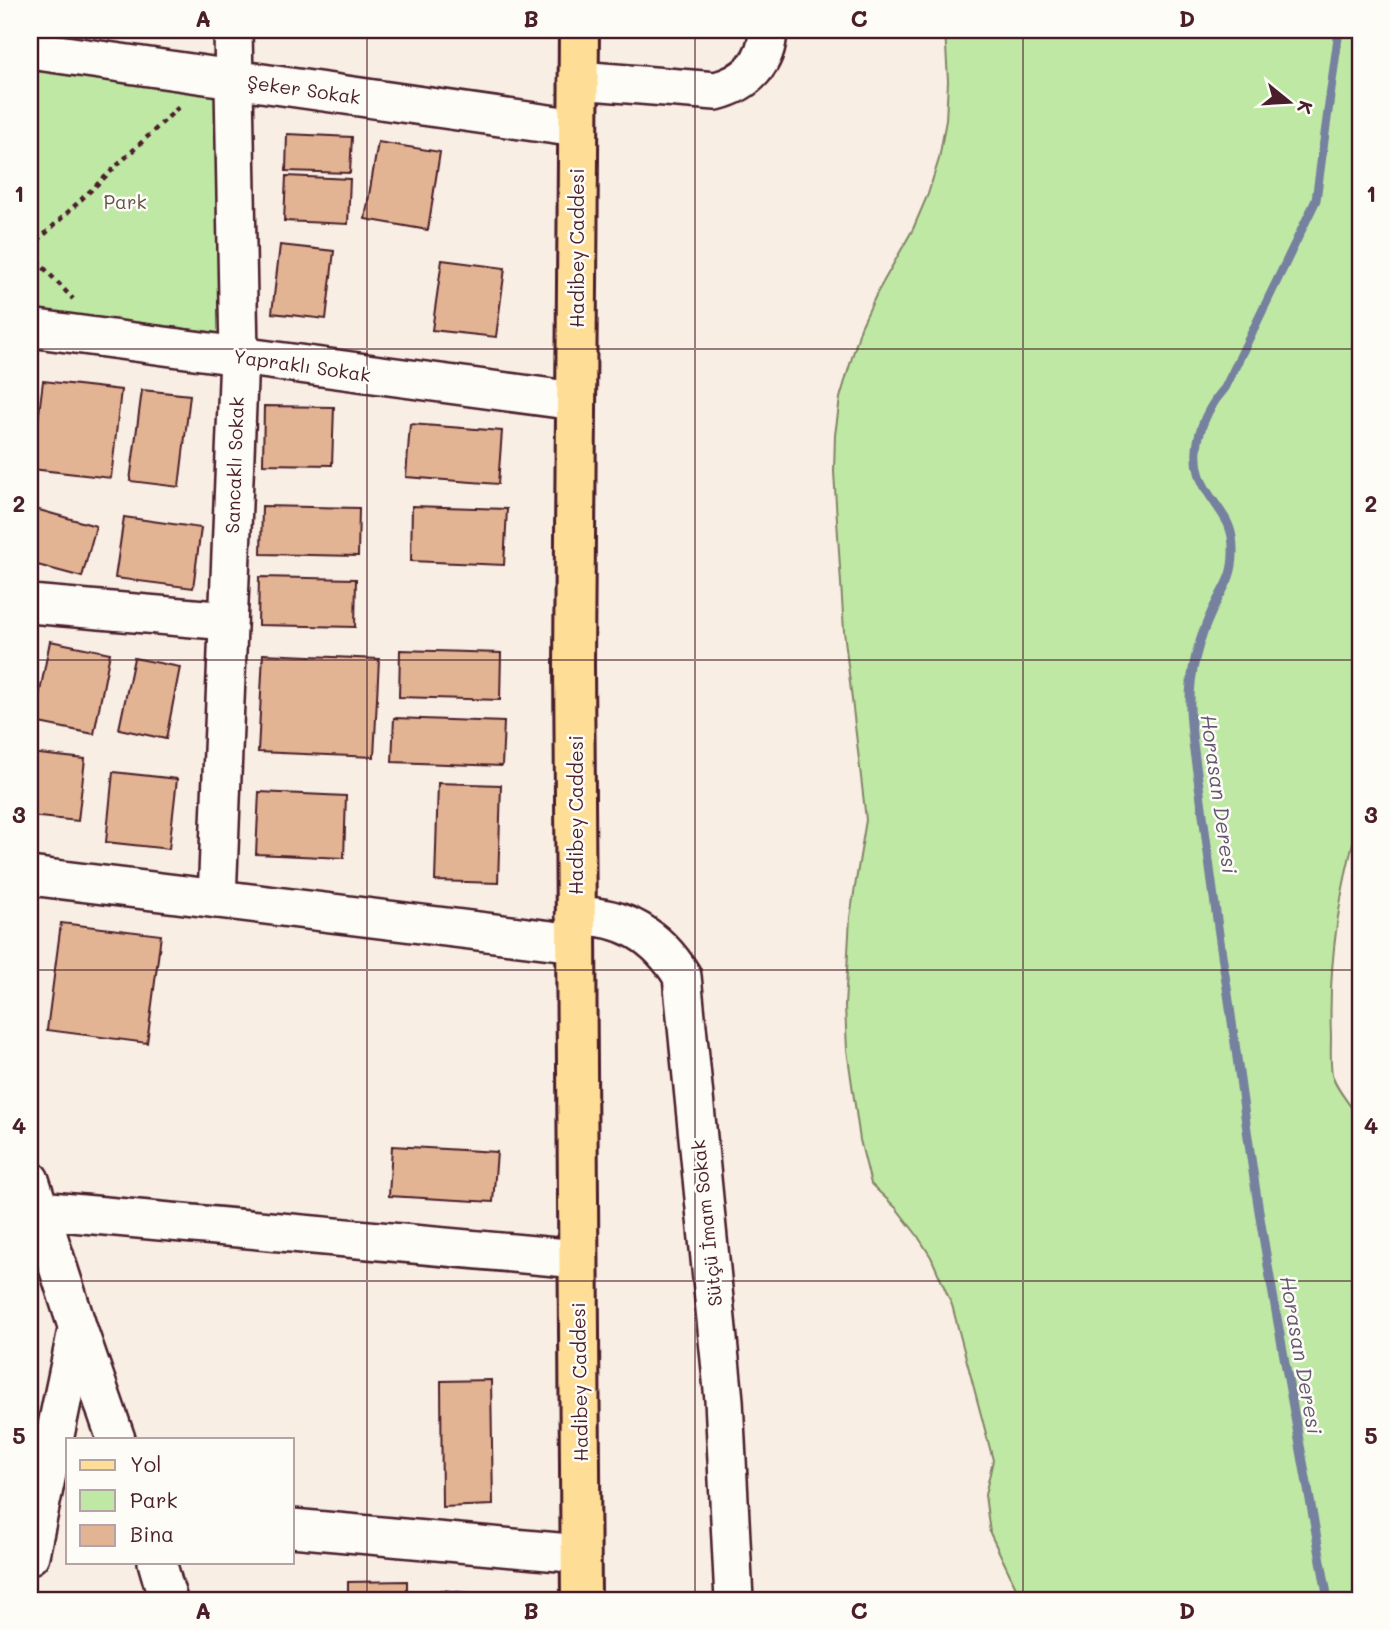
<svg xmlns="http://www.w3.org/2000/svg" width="1390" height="1630" font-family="Mali,sans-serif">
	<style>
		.green { fill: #bfe8a5; stroke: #848468; stroke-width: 2 }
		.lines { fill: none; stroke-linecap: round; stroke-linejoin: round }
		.stream { stroke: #76809f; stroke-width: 9 }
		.building { fill: #e3b493; stroke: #4a1f2b; stroke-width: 2 }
		.minor-casing { stroke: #4a1f2b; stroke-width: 42 }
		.major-casing { stroke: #4a1f2b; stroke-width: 44 }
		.path { stroke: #4a1f2b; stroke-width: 4.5; stroke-dasharray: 5 5; stroke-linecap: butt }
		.minor { stroke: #fdfcf7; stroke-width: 37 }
		.major { stroke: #fede96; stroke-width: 38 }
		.grid { fill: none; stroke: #4a1f2b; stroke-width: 2; stroke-opacity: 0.55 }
		.labels { text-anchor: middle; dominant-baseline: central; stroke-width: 5; stroke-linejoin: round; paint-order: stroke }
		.street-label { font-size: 19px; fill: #4a1f2b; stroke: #fdfcf7 }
		.park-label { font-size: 19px; fill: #67514a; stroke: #fdfcf7 }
		.water-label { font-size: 21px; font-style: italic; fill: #64576f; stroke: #fdfcf7 }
		.neatline { fill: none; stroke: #4a1f2b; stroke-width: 2.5 }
		.grid-label { font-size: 23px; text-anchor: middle; font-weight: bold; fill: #4a1f2b }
	</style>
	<rect width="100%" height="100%" fill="#f8eee3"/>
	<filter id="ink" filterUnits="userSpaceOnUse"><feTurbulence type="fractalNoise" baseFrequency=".0143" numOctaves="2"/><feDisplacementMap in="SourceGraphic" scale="14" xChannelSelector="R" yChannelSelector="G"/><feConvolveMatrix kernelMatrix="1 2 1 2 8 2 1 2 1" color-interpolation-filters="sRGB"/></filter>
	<g filter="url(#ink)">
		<g class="green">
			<path d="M945,30H1360V817C1340,887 1328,963 1331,1036C1331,1048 1330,1062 1332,1074C1334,1087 1353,1108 1360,1120V1600H1022L990,1533L985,1495L993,1460L952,1305L931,1257L917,1235L896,1208L871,1184L860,1140L847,1050L845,1006L850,917L866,820L844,631L834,472L835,435L840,398L861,327L877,293L913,229L928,194L939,159L946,120L948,81Z"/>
			<polygon points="30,70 221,94 219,333 30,309"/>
		</g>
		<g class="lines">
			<path class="stream" d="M1328,1600C1307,1481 1284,1362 1264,1242C1250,1160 1240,1076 1228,994C1218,932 1210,869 1202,807C1198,775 1191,741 1190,708C1189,674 1198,641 1212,611C1222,589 1233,579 1233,553C1234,522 1221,514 1207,491C1186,457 1200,416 1225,388L1316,200L1339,30"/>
		</g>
		<g class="building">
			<polygon points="287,134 352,137 350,173 286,171"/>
			<polygon points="378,142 440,152 428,230 365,219"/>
			<polygon points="286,176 350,179 348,224 284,221"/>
			<polygon points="280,245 334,251 326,319 272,313"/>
			<polygon points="442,260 505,268 496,337 432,330"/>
			<polygon points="43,381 121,390 111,478 32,469"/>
			<polygon points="142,390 190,395 179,487 130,481"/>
			<polygon points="264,406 334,407 332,465 263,464"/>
			<polygon points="410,424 502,431 498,484 406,477"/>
			<polygon points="262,506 359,508 358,556 261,554"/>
			<polygon points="412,506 507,509 504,565 411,561"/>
			<polygon points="32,508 96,526 82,577 30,563 30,517"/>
			<polygon points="124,517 201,528 193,588 115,578"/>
			<polygon points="259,577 356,579 355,627 258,625"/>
			<polygon points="50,641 110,653 94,734 34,722"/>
			<polygon points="400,650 501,653 500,700 399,697"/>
			<polygon points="263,654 379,659 374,757 258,752"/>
			<polygon points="134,658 180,667 166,739 119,729"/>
			<polygon points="394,718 504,722 502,766 392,762"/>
			<polygon points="30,753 85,759 78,821 30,816"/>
			<polygon points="113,772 177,779 169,849 106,842"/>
			<polygon points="438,783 501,785 498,883 435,881"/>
			<polygon points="259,792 346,796 344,858 256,854"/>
			<polygon points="61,923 161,935 147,1043 47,1030"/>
			<polygon points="392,1146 497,1152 493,1202 389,1196"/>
			<polygon points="491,1380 493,1505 442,1507 441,1381"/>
			<polygon points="407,1581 407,1600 348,1600 348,1582"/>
			<polygon points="441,1590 514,1598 514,1600 440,1600"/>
		</g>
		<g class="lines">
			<defs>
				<g id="minor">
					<polyline points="30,50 577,128"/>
					<path d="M578,80L716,91C747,83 767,63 768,30"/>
					<polyline points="30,328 575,401"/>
					<polyline points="30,604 228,621"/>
					<polyline points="30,876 576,943"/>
					<polyline points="217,899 239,356 233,30"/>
					<path d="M575,916C623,915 657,935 682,976L724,1400L734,1600"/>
					<polyline points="30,1180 78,1329 116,1439"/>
					<polyline points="39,1210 578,1259"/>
					<polyline points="292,1528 581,1554"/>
					<polyline points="30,1555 77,1330"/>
					<polyline points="157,1562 168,1600"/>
				</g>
				<polyline id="major" points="579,30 574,665 581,1600"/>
			</defs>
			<use href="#minor" class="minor-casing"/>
			<use href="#major" class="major-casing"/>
			<g class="path">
				<polyline points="30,248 181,105"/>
				<polyline points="30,253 73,299"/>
			</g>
			<use href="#minor" class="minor"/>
			<use href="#major" class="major"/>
		</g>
	</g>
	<path class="grid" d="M367,30V1600M695,30V1600M1023,30V1600M30,349H1360M30,660H1360M30,970H1360M30,1281H1360"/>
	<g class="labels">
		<g class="street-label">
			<text transform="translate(304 89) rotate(8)">Şeker Sokak</text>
			<text transform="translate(576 248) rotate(-90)">Hadibey Caddesi</text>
			<text transform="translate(302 365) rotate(8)">Yapraklı Sokak</text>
			<text transform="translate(234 465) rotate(-88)">Sancaklı Sokak</text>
			<text transform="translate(575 815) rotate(-90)">Hadibey Caddesi</text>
			<text transform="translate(706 1223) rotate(-96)">Sütçü İmam Sokak</text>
			<text transform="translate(579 1382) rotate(-91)">Hadibey Caddesi</text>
		</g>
		<g class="park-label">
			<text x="125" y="201">Park</text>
		</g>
		<g class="water-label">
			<text transform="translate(1220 794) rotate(82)">Horasan Deresi</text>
			<text transform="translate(1302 1355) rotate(80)">Horasan Deresi</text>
		</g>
	</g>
	<rect width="1390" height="1630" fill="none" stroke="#fdfcf7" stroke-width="77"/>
	<rect x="66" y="1438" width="228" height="126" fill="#fdfcf7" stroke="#b5a4a5" stroke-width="2"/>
	<rect x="80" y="1460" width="35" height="10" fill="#fede96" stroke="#b5a4a5" stroke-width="2"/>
	<text x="130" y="1472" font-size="21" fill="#4a1f2b">Yol</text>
	<rect x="80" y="1490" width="35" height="21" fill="#bfe8a5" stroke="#b5a4a5" stroke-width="2"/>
	<text x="130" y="1508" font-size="21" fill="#4a1f2b">Park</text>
	<rect x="80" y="1525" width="35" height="21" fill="#e3b493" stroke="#b5a4a5" stroke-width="2"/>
	<text x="130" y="1542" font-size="21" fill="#4a1f2b">Bina</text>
	<g transform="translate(1289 102) rotate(108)" stroke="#fdfcf7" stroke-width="5" paint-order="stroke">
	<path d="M0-5L12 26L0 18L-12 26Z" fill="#4a1f2b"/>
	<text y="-10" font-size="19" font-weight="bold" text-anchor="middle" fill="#4a1f2b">K</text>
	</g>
	<rect x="38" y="38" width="1314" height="1554" class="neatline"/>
	<g class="grid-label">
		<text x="203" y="27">A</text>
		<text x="531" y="27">B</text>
		<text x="859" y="27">C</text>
		<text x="1187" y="27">D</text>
		<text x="19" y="202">1</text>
		<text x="1371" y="202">1</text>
		<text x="19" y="512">2</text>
		<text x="1371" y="512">2</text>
		<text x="19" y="823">3</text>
		<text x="1371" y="823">3</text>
		<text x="19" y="1134">4</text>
		<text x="1371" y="1134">4</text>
		<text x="19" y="1444">5</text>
		<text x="1371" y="1444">5</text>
		<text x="203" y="1619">A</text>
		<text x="531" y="1619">B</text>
		<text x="859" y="1619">C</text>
		<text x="1187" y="1619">D</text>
	</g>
</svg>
